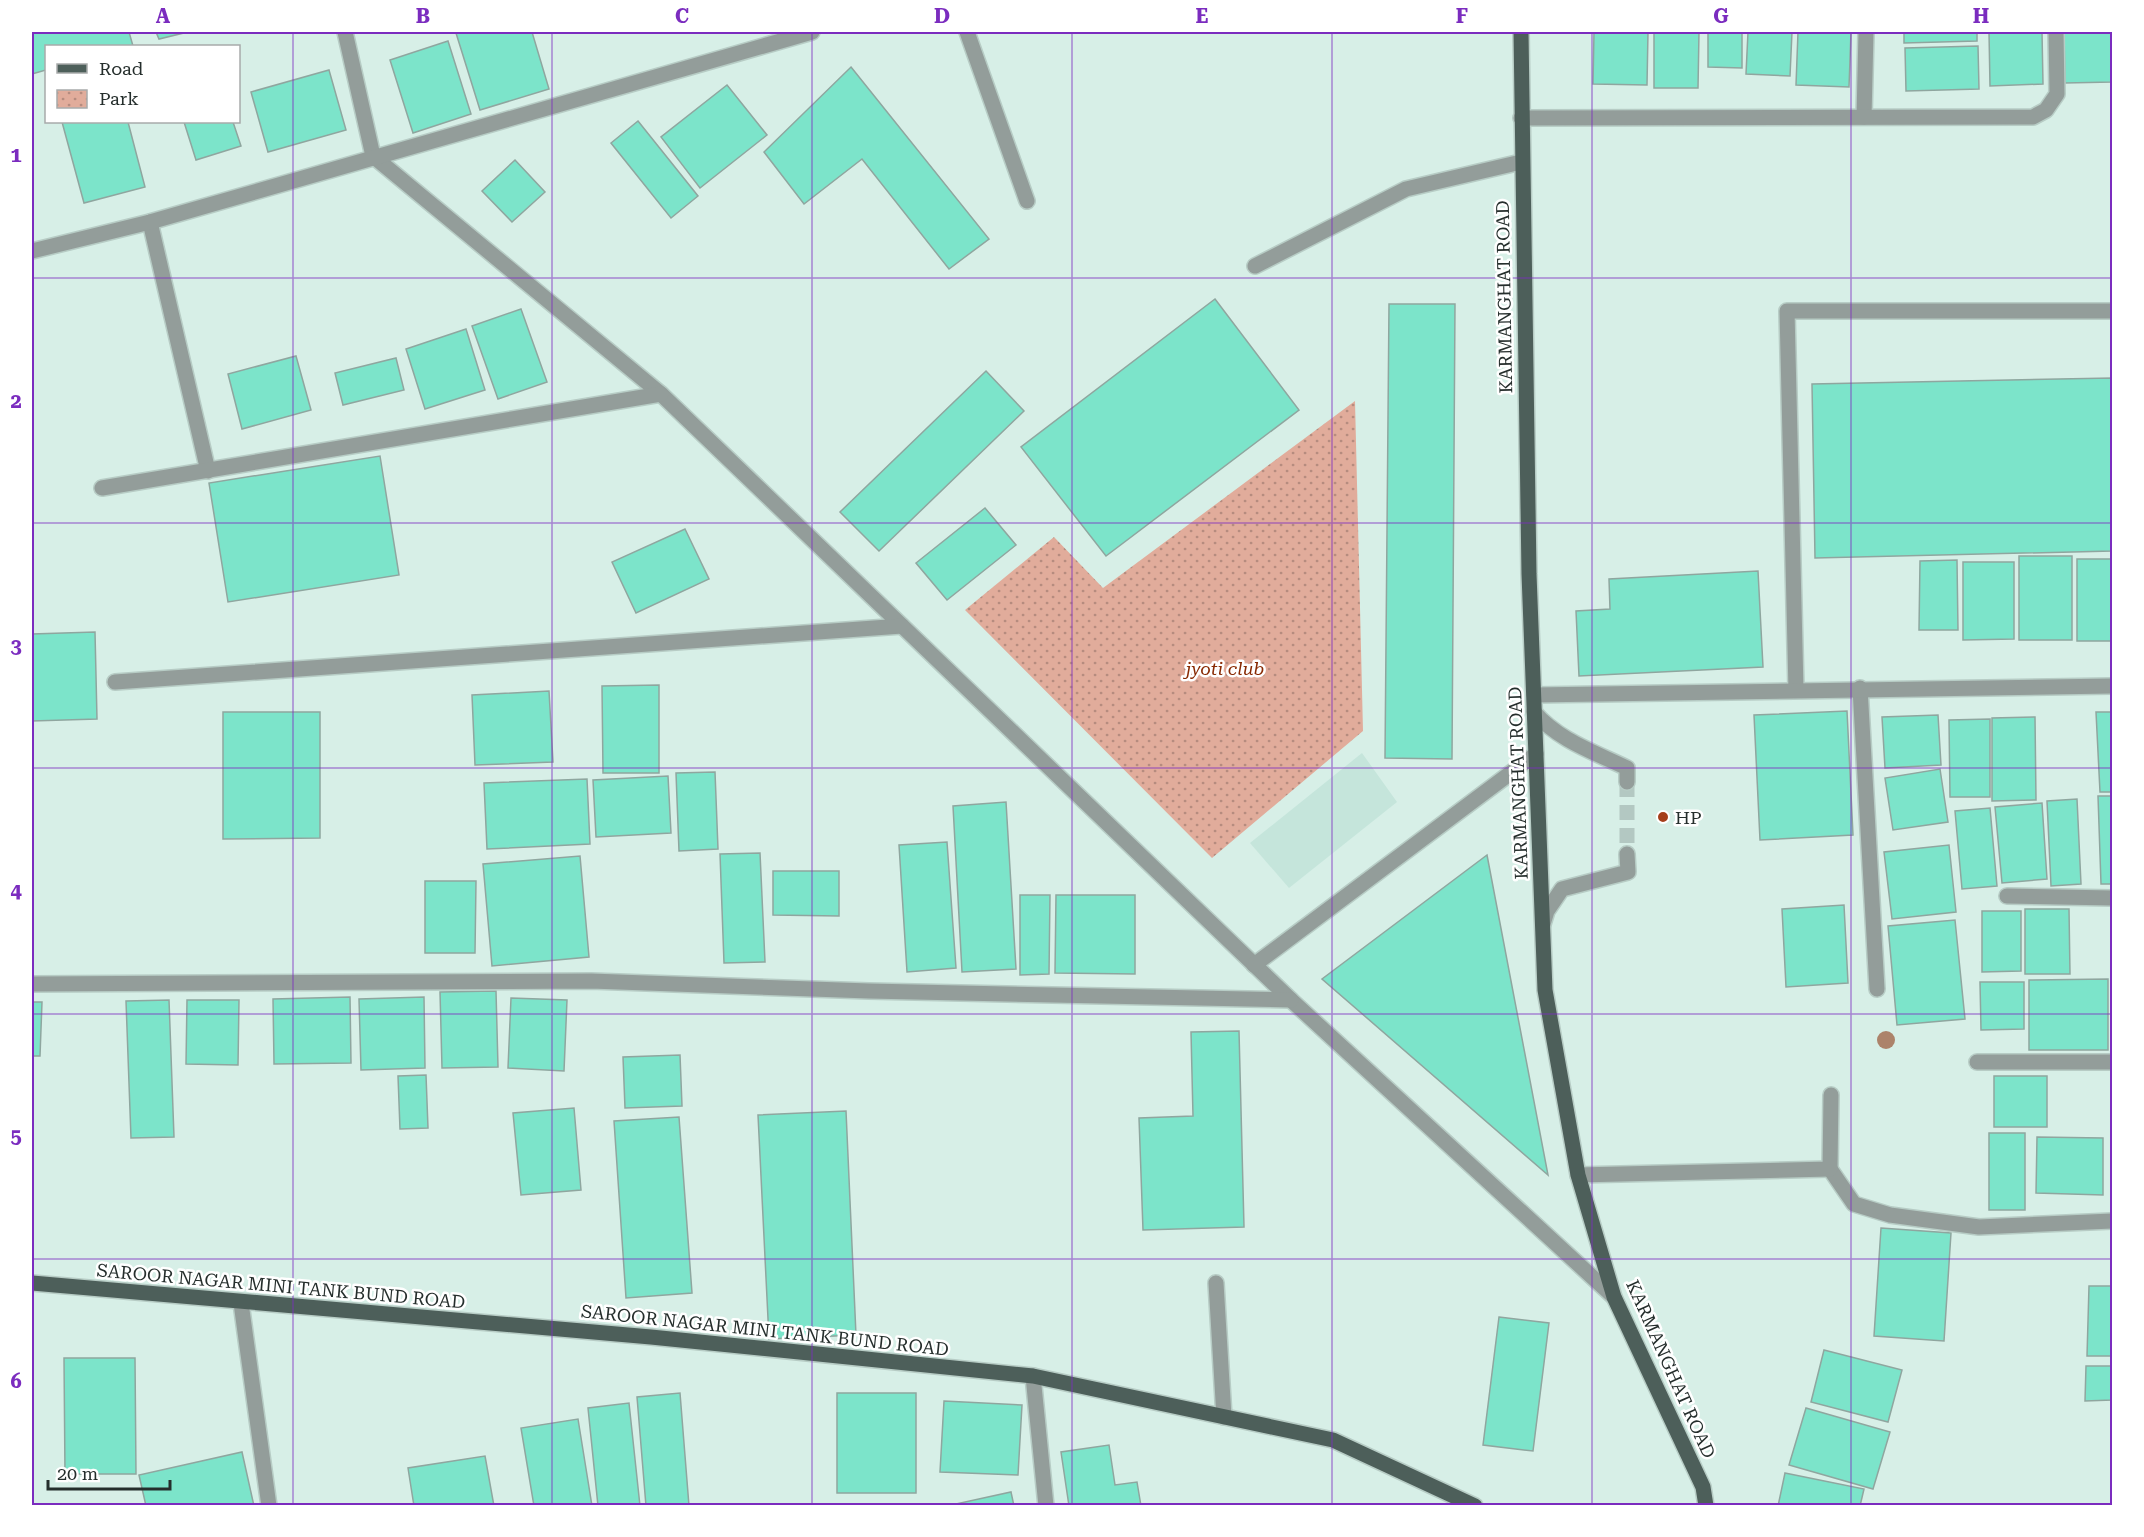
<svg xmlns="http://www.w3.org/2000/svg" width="2144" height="1537" font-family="'Roboto Serif',serif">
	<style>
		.built { fill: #c5e5db }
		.park { fill: url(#park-dots) }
		.building { fill: #7ce4ca; stroke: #8fa69f; stroke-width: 1.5 }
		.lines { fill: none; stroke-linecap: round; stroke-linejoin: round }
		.minor-tunnel { stroke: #b3c8c2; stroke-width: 15; stroke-dasharray: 15 8; stroke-linecap: butt }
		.minor-casing { stroke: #b7ccc5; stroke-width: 18 }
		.major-casing { stroke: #b7ccc5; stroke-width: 18 }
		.minor { stroke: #939d9a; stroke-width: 15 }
		.major { stroke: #4d5f5a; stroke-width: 15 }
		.tree { fill: #ac836a }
		.grid { fill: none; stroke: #7b2cbf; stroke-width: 1.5; stroke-opacity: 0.55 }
		.poi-dot { fill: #a53e1a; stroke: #fff; stroke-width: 2 }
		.labels { text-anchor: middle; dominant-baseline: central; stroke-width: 5; stroke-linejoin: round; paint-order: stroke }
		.street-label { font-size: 18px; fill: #252e2c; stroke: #fff }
		.park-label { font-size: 18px; font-style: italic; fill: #882a03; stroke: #fff }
		.poi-label { font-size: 18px; fill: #252e2c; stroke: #fff; text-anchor: start }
		.neatline { fill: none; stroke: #7b2cbf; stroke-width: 2 }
		.grid-label { font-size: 20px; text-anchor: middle; font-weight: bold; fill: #7b2cbf }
	</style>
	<defs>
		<pattern id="park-dots" width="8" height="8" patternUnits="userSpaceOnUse" patternTransform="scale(1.5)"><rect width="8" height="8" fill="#e1ac9b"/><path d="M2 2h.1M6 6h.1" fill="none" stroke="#b68c7f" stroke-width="1.8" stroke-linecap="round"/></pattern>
	</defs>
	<rect width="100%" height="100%" fill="#d7efe7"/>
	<polygon class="built" points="1362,753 1397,802 1289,888 1250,843"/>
	<polygon class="park" points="1355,401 1363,731 1212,858 965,610 1054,537 1103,588"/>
	<g class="building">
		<polygon points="32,32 129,32 133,46 46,46 46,70 32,74"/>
		<polygon points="156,32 188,32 159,39"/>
		<polygon points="461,32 532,32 549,89 480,110 456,33"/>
		<polygon points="1594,32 1648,32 1647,85 1593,84"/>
		<polygon points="1654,32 1699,32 1698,88 1654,88"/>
		<polygon points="1708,32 1742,32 1742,68 1708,67"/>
		<polygon points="1748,32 1792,32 1790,76 1746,74"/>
		<polygon points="1798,32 1851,32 1849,87 1796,85"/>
		<polygon points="1904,32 1977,32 1977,41 1904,43"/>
		<polygon points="1989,32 2042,32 2043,84 1990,86"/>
		<polygon points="2112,32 2112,82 2065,83 2064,33"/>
		<polygon points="448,41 471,114 413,133 390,60"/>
		<polygon points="1978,46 1979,89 1906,91 1905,48"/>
		<polygon points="851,67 989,239 949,269 862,159 804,204 764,152"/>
		<polygon points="329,70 346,130 268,152 251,92"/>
		<polygon points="727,85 767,135 700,188 661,137"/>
		<polygon points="638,121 698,196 671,218 611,143"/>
		<polygon points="62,122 128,122 145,187 84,203"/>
		<polygon points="184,122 233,122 241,146 196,160"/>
		<polygon points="515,160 545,192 512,222 482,191"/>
		<polygon points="1215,299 1299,410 1106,556 1021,447"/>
		<polygon points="1389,304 1455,304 1452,759 1385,758"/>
		<polygon points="521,309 547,382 498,399 472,326"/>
		<polygon points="466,329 485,390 425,409 406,349"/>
		<polygon points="296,356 311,410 242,429 228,374"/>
		<polygon points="396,358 404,390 343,405 335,373"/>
		<polygon points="986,371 1024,411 879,551 840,512"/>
		<polygon points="2112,378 2112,551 1815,558 1812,384"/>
		<polygon points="380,456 399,575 228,602 209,483"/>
		<polygon points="985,508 1016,545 947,600 916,563"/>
		<polygon points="685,529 709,579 636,613 612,562"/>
		<rect x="2019" y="556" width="53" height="84"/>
		<rect x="2077" y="559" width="35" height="82"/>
		<polygon points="1957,560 1958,630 1919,630 1920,561"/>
		<polygon points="1963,562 2014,562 2014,639 1963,640"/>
		<polygon points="1758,571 1763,667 1579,676 1576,611 1610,609 1609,579"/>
		<polygon points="95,632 97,719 32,721 32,634"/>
		<polygon points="659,685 659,773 603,773 602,686"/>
		<polygon points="549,691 553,762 475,765 472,695"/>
		<polygon points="1847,711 1853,835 1760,840 1754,715"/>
		<polygon points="223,712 320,712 320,838 223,839"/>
		<polygon points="2096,712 2112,712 2112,792 2100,792"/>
		<polygon points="1938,715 1941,765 1885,768 1882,717"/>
		<polygon points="2035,717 2036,800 1992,801 1992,718"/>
		<polygon points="1990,719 1990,797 1950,797 1949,720"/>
		<polygon points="1940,769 1948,822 1893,830 1885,778"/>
		<polygon points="715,772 718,849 679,851 676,773"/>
		<polygon points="668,776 671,833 596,837 593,780"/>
		<polygon points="587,779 590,844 487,849 484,783"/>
		<polygon points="2098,796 2112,796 2112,884 2101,884"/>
		<polygon points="2077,799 2081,884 2051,886 2047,801"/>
		<polygon points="1006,802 1016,969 962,972 953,806"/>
		<polygon points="2042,803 2047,879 2002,883 1995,807"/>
		<polygon points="1990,808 1997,886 1962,889 1955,811"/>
		<polygon points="947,842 956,968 907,972 899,845"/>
		<polygon points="1949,845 1956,912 1892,919 1884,852"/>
		<polygon points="760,853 765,962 724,963 720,854"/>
		<polygon points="1487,855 1548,1175 1322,979"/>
		<polygon points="580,856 589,957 492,966 483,864"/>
		<polygon points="773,871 839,871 839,916 773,915"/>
		<polygon points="425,881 476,881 475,953 425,953"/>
		<polygon points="1020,895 1050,895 1049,974 1020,975"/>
		<polygon points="1056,895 1135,895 1135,974 1055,973"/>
		<polygon points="1844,905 1848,983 1786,987 1782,909"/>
		<polygon points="2025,909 2069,909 2070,974 2025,974"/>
		<polygon points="1982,911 2021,911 2021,971 1982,972"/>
		<polygon points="1955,920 1965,1019 1897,1025 1888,926"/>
		<polygon points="2108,979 2108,1050 2029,1050 2029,980"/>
		<polygon points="1980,982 2024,982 2024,1029 1981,1030"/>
		<polygon points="496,991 498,1067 442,1068 440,992"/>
		<polygon points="350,997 351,1063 274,1064 273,999"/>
		<polygon points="424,997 425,1068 361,1070 359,999"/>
		<polygon points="511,998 567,1000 564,1071 508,1068"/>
		<polygon points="169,1000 174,1137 131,1138 126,1001"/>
		<polygon points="187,1000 239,1000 238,1065 186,1064"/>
		<polygon points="32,1002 42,1002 40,1056 32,1056"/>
		<polygon points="1239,1031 1244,1227 1143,1230 1139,1118 1193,1116 1191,1032"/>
		<polygon points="680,1055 682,1106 625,1108 623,1057"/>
		<polygon points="426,1075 428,1128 400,1129 398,1076"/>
		<rect x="1994" y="1076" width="53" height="51"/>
		<polygon points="574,1108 581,1190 521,1195 513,1113"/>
		<polygon points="846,1111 856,1335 769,1339 758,1115"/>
		<polygon points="679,1117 692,1293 626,1298 614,1121"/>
		<rect x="1989" y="1133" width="36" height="77"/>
		<polygon points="2037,1137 2103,1138 2103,1195 2036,1193"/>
		<polygon points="1881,1228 1951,1233 1944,1341 1874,1336"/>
		<polygon points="2089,1286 2112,1286 2112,1356 2087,1356"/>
		<polygon points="1499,1317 1549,1323 1533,1451 1483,1445"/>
		<polygon points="1824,1350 1902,1370 1888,1422 1811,1402"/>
		<polygon points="64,1358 135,1358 136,1474 65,1474"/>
		<polygon points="2086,1366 2112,1366 2112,1400 2085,1401"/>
		<polygon points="680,1393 689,1506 646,1506 637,1397"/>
		<rect x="837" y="1393" width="79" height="100"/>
		<polygon points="944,1401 1022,1405 1018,1475 940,1472"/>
		<polygon points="629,1403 640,1506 598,1506 588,1408"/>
		<polygon points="1806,1408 1890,1432 1873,1489 1789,1465"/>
		<polygon points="578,1419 592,1506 534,1506 521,1428"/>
		<polygon points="1109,1445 1115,1485 1137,1482 1141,1506 1069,1506 1061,1452"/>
		<polygon points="242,1452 254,1506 146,1506 139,1475"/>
		<polygon points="485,1456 494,1506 414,1506 408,1468"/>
		<polygon points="1785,1473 1864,1489 1860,1506 1778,1506"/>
		<polygon points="1011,1492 1014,1506 951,1506 951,1505"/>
	</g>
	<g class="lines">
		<polyline class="minor-tunnel" points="1627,782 1627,854"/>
		<defs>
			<g id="minor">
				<polyline points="345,32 373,156 661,394 1291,1000 1614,1297"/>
				<polyline points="967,32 1027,201"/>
				<polyline points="1864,117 1866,32"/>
				<polyline points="1521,118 2033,117 2046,110 2057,94 2056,32"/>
				<polyline points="150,222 208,471"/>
				<polyline points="32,251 150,222 812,32"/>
				<polyline points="1255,266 1406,189 1521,162"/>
				<polyline points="102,488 661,394"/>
				<polyline points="115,682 902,626"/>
				<polyline points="1860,688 1877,989"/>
				<polyline points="1796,690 1787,311 2112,311"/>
				<polyline points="1534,695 2112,686"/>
				<path d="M1534,712C1558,740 1594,752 1627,768V782"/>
				<polyline points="2007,896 2112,898"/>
				<polyline points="1543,924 1547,911 1562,889 1628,872 1627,854"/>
				<polyline points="1254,965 1536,754"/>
				<polyline points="32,984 591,981 869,991 1291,1000"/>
				<polyline points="1977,1062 2112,1062"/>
				<polyline points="1830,1169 1854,1204 1890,1215 1979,1227 2112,1221"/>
				<polyline points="1578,1175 1830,1169 1831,1095"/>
				<polyline points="1216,1283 1224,1417"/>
				<polyline points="241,1303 269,1506"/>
				<polyline points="1033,1376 1046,1506"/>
			</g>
			<g id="major">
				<polyline points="1521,32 1529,574 1545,990 1578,1175 1614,1297 1703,1487 1706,1506"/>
				<polyline points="32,1283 651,1337 1033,1376 1333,1440 1475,1506"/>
			</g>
		</defs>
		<use href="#minor" class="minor-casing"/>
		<use href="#major" class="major-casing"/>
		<use href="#minor" class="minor"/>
		<use href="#major" class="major"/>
	</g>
	<circle class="tree" cx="1886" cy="1040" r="9"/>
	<path class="grid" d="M293,32V1506M552,32V1506M812,32V1506M1072,32V1506M1332,32V1506M1592,32V1506M1851,32V1506M32,278H2112M32,523H2112M32,768H2112M32,1014H2112M32,1259H2112"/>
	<circle class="poi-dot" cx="1663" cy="817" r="6"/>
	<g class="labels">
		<g class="street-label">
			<text transform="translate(1504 297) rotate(-91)">KARMANGHAT ROAD</text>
			<text transform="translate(1518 783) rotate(-92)">KARMANGHAT ROAD</text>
			<text transform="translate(281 1286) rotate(5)">SAROOR NAGAR MINI TANK BUND ROAD</text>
			<text transform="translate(765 1330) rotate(6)">SAROOR NAGAR MINI TANK BUND ROAD</text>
			<text transform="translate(1671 1369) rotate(66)">KARMANGHAT ROAD</text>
		</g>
		<g class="park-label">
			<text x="1225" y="668">jyoti club</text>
		</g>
		<g class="poi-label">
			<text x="1675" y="817">HP</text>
		</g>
	</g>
	<rect width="2144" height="1537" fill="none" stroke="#ffffff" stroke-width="66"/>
	<rect x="45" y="45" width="195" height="78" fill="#ffffff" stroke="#a8abab" stroke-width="1.5"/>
	<rect x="57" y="64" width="30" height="9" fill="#4d5f5a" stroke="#a8abab" stroke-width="1.5"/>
	<text x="99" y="75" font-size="18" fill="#252e2c">Road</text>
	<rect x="57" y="90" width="30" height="18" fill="url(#park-dots)" stroke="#a8abab" stroke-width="1.5"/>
	<text x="99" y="105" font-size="18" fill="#252e2c">Park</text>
	<path d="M48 1480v9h122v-9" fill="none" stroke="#252e2c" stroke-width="3"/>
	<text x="57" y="1480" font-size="18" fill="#252e2c" stroke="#ffffff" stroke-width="4.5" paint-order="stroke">20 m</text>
	<rect x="33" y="33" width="2078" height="1471" class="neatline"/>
	<g class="grid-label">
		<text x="163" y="23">A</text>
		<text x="423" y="23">B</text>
		<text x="682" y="23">C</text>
		<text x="942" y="23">D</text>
		<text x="1202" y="23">E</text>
		<text x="1462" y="23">F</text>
		<text x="1721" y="23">G</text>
		<text x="1981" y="23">H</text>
		<text x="16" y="162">1</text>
		<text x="16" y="408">2</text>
		<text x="16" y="653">3</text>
		<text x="16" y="898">4</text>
		<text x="16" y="1143">5</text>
		<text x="16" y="1388">6</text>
	</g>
</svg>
